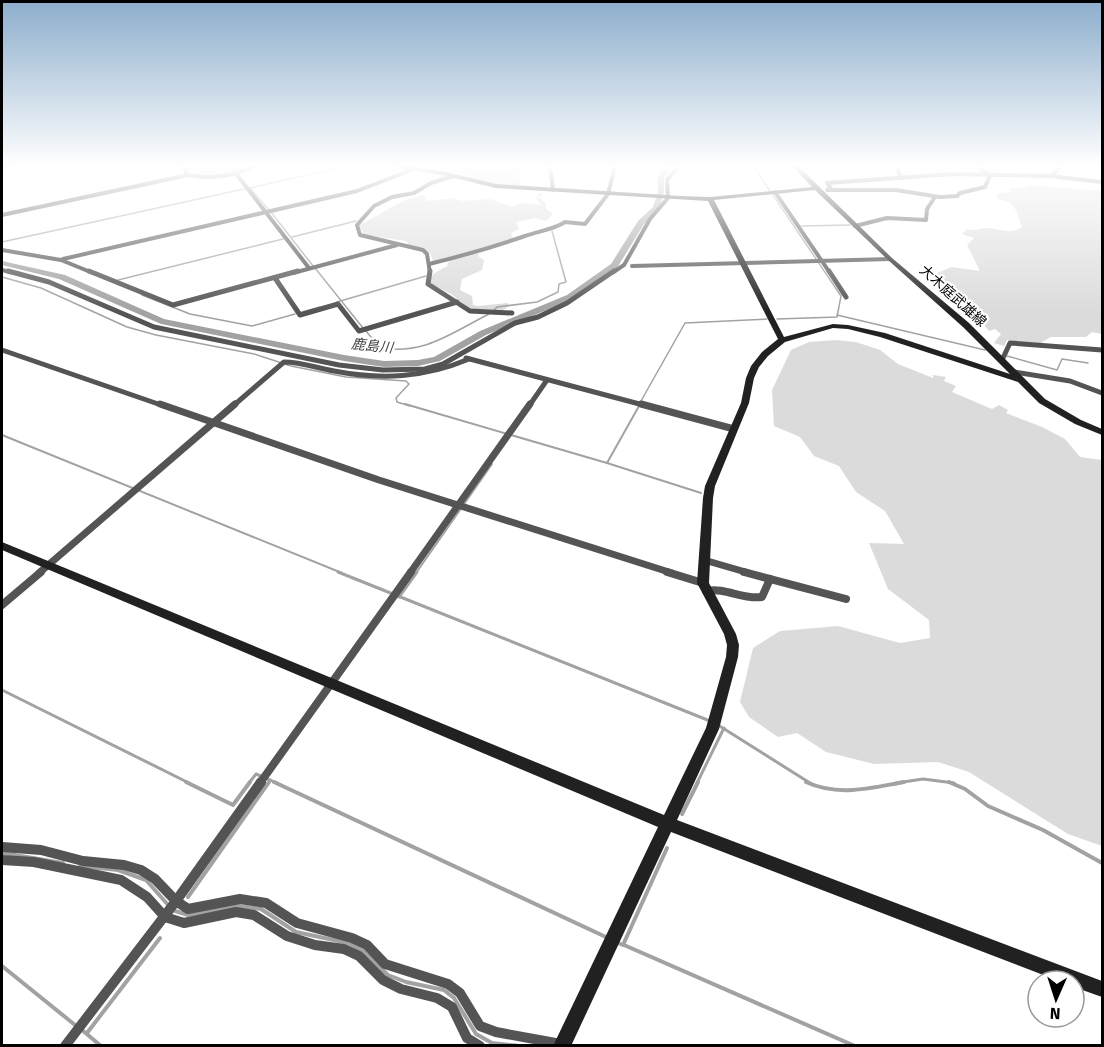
<svg xmlns="http://www.w3.org/2000/svg" width="1104" height="1047" font-family="'Fira Sans','Noto Sans JP',sans-serif">
	<style>
		.green { fill: #dbdbdb }
		.lines { fill: none; stroke-linecap: round; stroke-linejoin: round }
		.stream-far3 { stroke: #a2a2a2; stroke-width: 1.5 }
		.stream-far2 { stroke: #a2a2a2; stroke-width: 2 }
		.stream-far1 { stroke: #a2a2a2; stroke-width: 3 }
		.stream { stroke: #a2a2a2; stroke-width: 4 }
		.river { fill: #a2a2a2; fill-rule: evenodd }
		.street-far4 { stroke: #545454; stroke-width: 4 }
		.street-far3 { stroke: #545454; stroke-width: 5 }
		.street-far2 { stroke: #545454; stroke-width: 7 }
		.street-far1 { stroke: #545454; stroke-width: 8 }
		.street { stroke: #545454; stroke-width: 10 }
		.secondary { fill: #212121; fill-rule: evenodd }
		.labels { text-anchor: middle; dominant-baseline: central; stroke-width: 4.5; stroke-linejoin: round; paint-order: stroke }
		.far-street-label { font-size: 14px; fill: #000; stroke: #fff }
		.far-water-label { font-size: 14px; font-style: italic; fill: #434343; stroke: #fff }
	</style>
	<rect width="100%" height="100%" fill="#fff"/>
	<g class="green">
		<path d="M186,166L236,168L251,166C235,175 198,185 186,166Z"/>
		<polygon points="532,166 523,168 518,174 521,181 519,187 491,184 461,173 461,169 456,167"/>
		<path d="M1028,185L1102,191V334L1092,332L1086,337H1051L1039,344L1007,340L1004,346L994,343L1001,334L995,329L989,331L980,320L984,318L946,290L937,282V273L952,267L980,271L967,245L974,238L962,234L967,229C976,232 979,228 987,228C1000,229 1010,235 1022,227C1015,210 1018,203 997,199L996,194L1009,192L1010,188H1025Z"/>
		<path d="M539,193H543L540,197L546,204L545,208L553,214L546,221L535,218L516,222L519,229L511,233L513,239L481,250L478,253L479,257L484,260L482,270L462,279L460,290L472,296L473,305L478,306L508,303L509,306L503,310L470,309L451,294L433,285L430,281L433,274L447,266L449,261H433L430,253L409,245L406,241L365,235L359,227L361,224C383,214 400,199 423,195L427,201L455,198L461,201L490,199L512,207L521,203L541,205L536,198Z"/>
		<polygon points="835,340 856,342 880,350 898,364 933,378 933,375 946,377 944,381 956,386 952,392 992,409 999,405 1008,410 1006,413 1042,427 1065,439 1080,457 1102,460 1102,846 1068,834 969,772 938,762 874,764 826,752 797,733 778,737 749,717 740,702 753,648 780,631 838,626 900,643 930,638 929,620 888,589 869,543 904,544 885,511 856,492 839,466 814,456 800,437 774,426 772,390 791,350 809,342"/>
	</g>
	<g class="lines">
		<g class="stream-far3">
			<polyline points="753,166 770,191"/>
			<polyline points="1072,166 1085,166"/>
			<polyline points="773,195 841,296 837,317 777,319"/>
			<polyline points="269,210 250,188 347,166"/>
			<polyline points="271,212 313,266"/>
			<polyline points="801,226 850,225"/>
			<polyline points="292,237 356,221"/>
			<polyline points="2,242 244,189"/>
			<polyline points="315,268 363,328"/>
			<polyline points="2,277 41,288 127,327 156,335 254,354 291,366 346,377 406,381 409,384 396,398 397,402 410,406"/>
			<polyline points="118,280 283,239"/>
			<polyline points="142,295 190,314 252,326 295,314"/>
			<polyline points="337,302 426,276"/>
			<polyline points="494,310 497,307 537,302 558,292 559,284 566,282 552,231"/>
			<polyline points="302,312 320,307"/>
			<polyline points="837,315 985,350"/>
			<path d="M366,331L380,348C425,355 451,333 489,314"/>
			<polyline points="1007,356 1057,370 1062,359 1088,363"/>
			<polyline points="641,401 685,323 767,319"/>
		</g>
		<g class="stream-far2">
			<polyline points="405,404 607,463 639,406"/>
			<polyline points="2,435 342,573"/>
			<polyline points="607,463 701,493"/>
			<polyline points="416,573 492,464"/>
		</g>
		<g class="stream-far1">
			<polyline points="338,572 393,594"/>
			<polyline points="398,596 710,721"/>
			<polyline points="399,597 417,572"/>
			<polyline points="2,690 189,783"/>
			<polyline points="718,725 810,783"/>
			<polyline points="268,779 277,783"/>
			<polyline points="249,783 256,774 263,777"/>
			<polyline points="268,783 270,780"/>
			<polyline points="697,783 724,728"/>
			<polyline points="896,783 923,779 954,783"/>
		</g>
		<g class="stream">
			<polyline points="186,782 233,805 250,782"/>
			<polyline points="274,782 608,938"/>
			<path d="M806,782C839,797 870,788 904,782"/>
			<polyline points="949,782 965,789 988,806 1043,830 1102,863"/>
			<polyline points="682,814 698,782"/>
			<polyline points="2,853 63,863"/>
			<polyline points="80,866 118,870 146,880 169,906"/>
			<polyline points="188,897 269,782"/>
			<polyline points="172,910 188,915 238,906 261,909 296,932 348,943 363,951 388,975 406,982 444,990 454,998 476,1034 492,1043 519,1046"/>
			<polyline points="618,943 623,945 667,848"/>
			<polyline points="624,945 855,1046"/>
			<polyline points="2,966 75,1025"/>
			<polyline points="82,1030 101,1046"/>
			<polyline points="87,1033 160,938"/>
		</g>
		<polygon class="river" points="666,166 673,166 664,177 664,191 660,208 644,224 617,268 573,299 486,335 440,361 418,366 384,367 344,361 161,324 59,279 2,265 2,261 65,275 164,319 344,355 384,361 418,360 434,357 480,331 567,295 611,264 638,221 653,207 658,191 658,177"/>
		<g class="street-far4">
			<polyline points="182,166 188,175"/>
			<polyline points="550,166 553,190"/>
			<polyline points="896,166 901,178"/>
			<polyline points="977,166 990,175"/>
			<polyline points="2,168 12,166"/>
			<polyline points="237,175 309,268"/>
			<polyline points="1050,176 1063,166"/>
			<polyline points="831,189 827,183 952,174 1050,176 1102,182"/>
			<polyline points="827,190 896,190 940,197 957,196 960,193 985,187 990,176"/>
			<polyline points="775,192 830,273"/>
			<path d="M2,215L188,175C212,179 232,177 254,166"/>
			<polyline points="855,226 887,218 926,220 927,209 935,197"/>
			<polyline points="2,250 61,260 93,273"/>
			<polyline points="63,259 357,191 411,170"/>
			<path d="M429,264C462,256 493,247 525,236C538,231 553,230 565,222L585,224L608,194L615,166"/>
			<polyline points="632,266 890,259"/>
			<polyline points="2,270 14,273"/>
			<polyline points="293,273 397,245"/>
			<polyline points="430,273 427,254 423,250 360,235 357,225 374,206 392,197 414,193 431,183 453,176"/>
			<polyline points="612,273 624,265 650,219 668,198 667,180 679,166"/>
		</g>
		<g class="street-far3">
			<polyline points="8,271 49,282 154,327 339,365 383,370 425,369 443,364 515,323 538,317 567,303 614,271"/>
			<polyline points="89,271 173,305 298,271"/>
			<polyline points="430,271 428,284 470,311 512,313"/>
			<polyline points="829,271 846,297"/>
			<polyline points="275,278 300,315 338,304 359,331 457,302"/>
			<polyline points="2,350 164,406"/>
			<polyline points="466,358 647,406"/>
			<polyline points="999,359 1003,358 1010,343 1102,350"/>
			<polyline points="1014,372 1070,381 1102,393"/>
			<path d="M233,406L284,362C301,362 317,368 334,371C381,380 424,378 469,359"/>
			<polyline points="529,406 547,380"/>
		</g>
		<g class="street-far2">
			<polyline points="160,404 379,480 672,573"/>
			<polyline points="641,404 734,429"/>
			<polyline points="704,560 749,573"/>
			<polyline points="39,573 235,404"/>
			<polyline points="410,573 530,404"/>
		</g>
		<g class="street-far1">
			<polyline points="667,572 703,583"/>
			<polyline points="744,572 846,599"/>
			<path d="M706,591C726,587 742,600 762,597L770,579"/>
			<polyline points="2,605 41,572"/>
			<polyline points="260,783 411,572"/>
		</g>
		<g class="street">
			<polyline points="2,847 41,850 83,861 124,865 141,870 155,879 176,901 188,909 240,899 266,903 297,923 352,938 367,945 385,964 448,984 460,993 480,1026 496,1032 561,1044"/>
			<polyline points="2,860 34,862 121,880 147,897 165,917 184,923 236,912 254,915 287,936 315,945 344,949 359,956 383,980 401,989 437,998 452,1007 467,1038 480,1046"/>
			<polyline points="65,1046 176,901 261,782"/>
		</g>
		<path class="secondary" d="M387,166H405L442,171L496,184L681,196L710,197L812,187L792,166H798L892,258L969,323L1045,399L1081,420L1102,429V435L1075,424L1039,403L1018,382L880,337L848,329L833,328L785,342L768,356L759,367L754,378L749,403L715,486L713,498L709,583L736,634L739,645L738,657L719,729L677,820L1102,981V997L1074,987V981H1059L671,832L571,1046H553L658,827L2,550V542L664,815L706,728L726,657L727,645L724,634L697,583L703,498L705,486L741,403L746,378L751,366L762,352L778,339L708,201L496,188L442,175ZM815,190L888,260L963,327L1010,374L885,333L848,325L833,324L784,337L714,200Z"/>
	</g>
	<linearGradient id="sky" x2="0" y2="1"><stop stop-color="#8cadcc"/><stop offset="0.53" stop-color="#fff"/><stop offset="1" stop-color="#fff" stop-opacity="0"/></linearGradient>
	<rect width="1104" height="313" fill="url(#sky)"/>
	<g class="labels">
		<g class="far-street-label">
			<text transform="translate(953 296) rotate(42)">大木庭武雄線</text>
		</g>
		<g class="far-water-label">
			<text transform="translate(372 346) rotate(6)">鹿島川</text>
		</g>
	</g>
	<rect width="1104" height="1047" fill="none" stroke="#000000" stroke-width="6"/>
	<g transform="translate(1056 999) rotate(183)"><circle r="28" fill="#ffffff" stroke="#999999" stroke-width="1.5"/>
	<path d="M0-4.5L10 22L0 15L-10 22Z" fill="#000000"/>
	<text y="-9" font-size="16" font-weight="bold" text-anchor="middle" fill="#000000">N</text>
	</g>
</svg>
